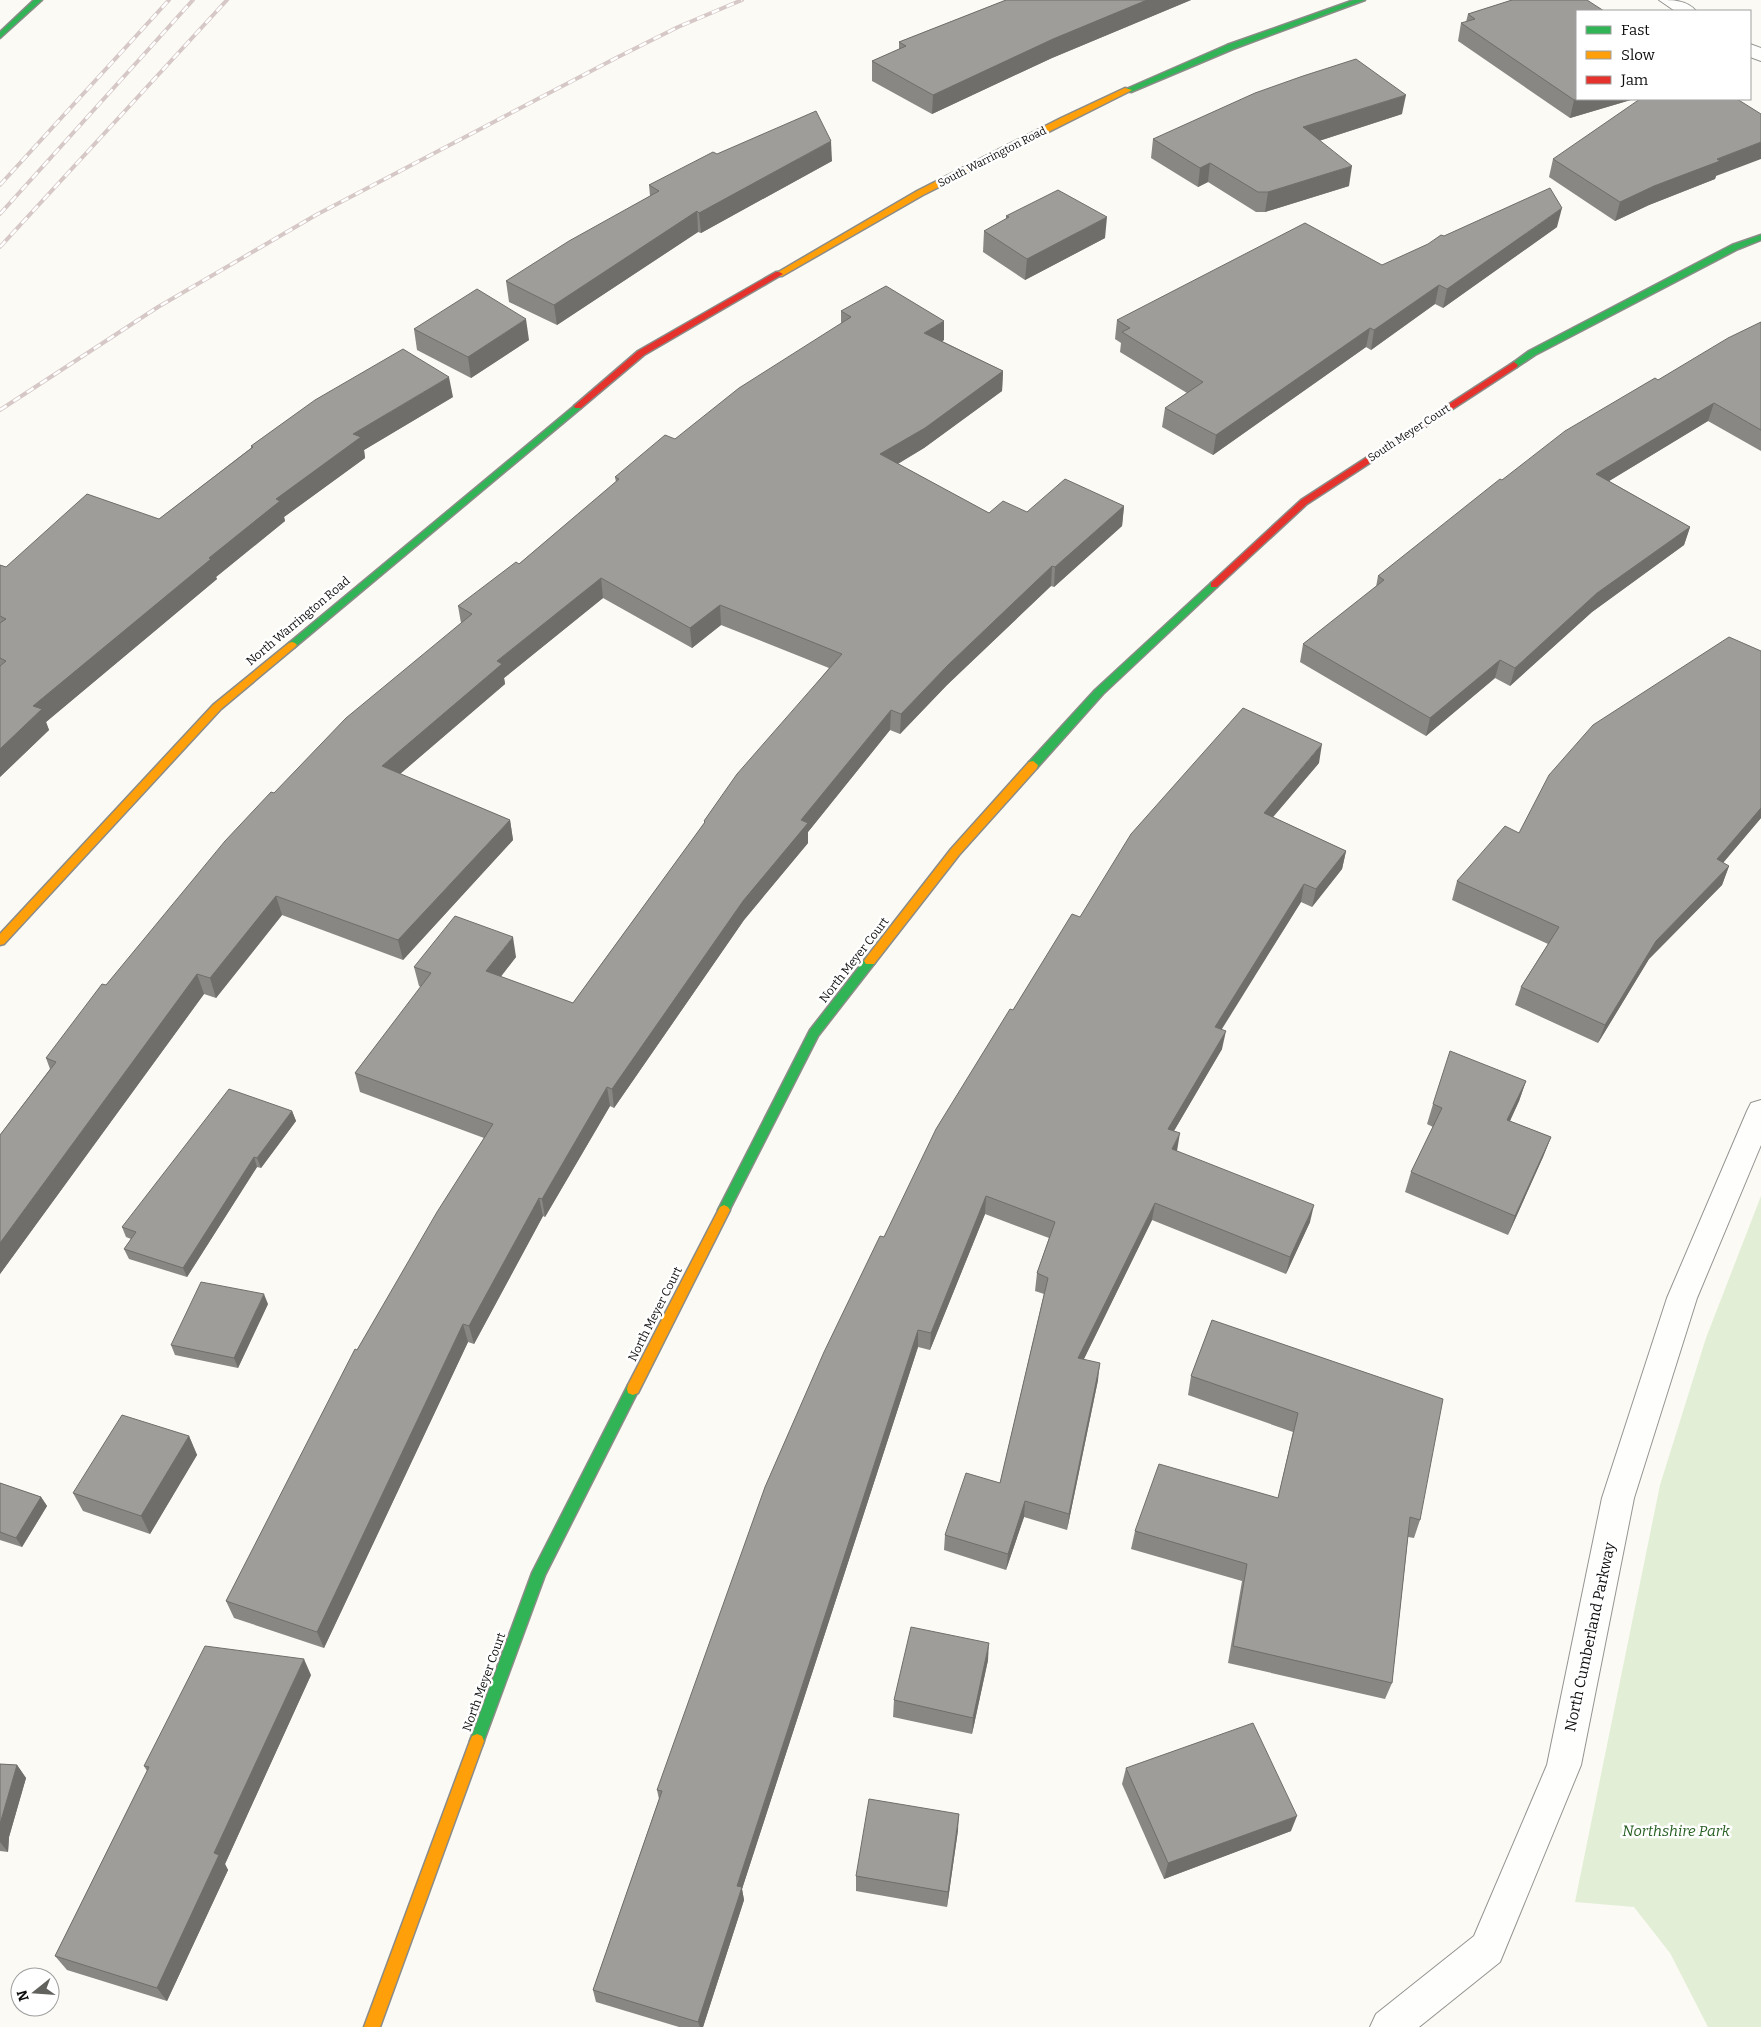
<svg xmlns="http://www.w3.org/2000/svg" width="1761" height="2027" font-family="Bitter,serif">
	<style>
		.green { fill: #e2efd6 }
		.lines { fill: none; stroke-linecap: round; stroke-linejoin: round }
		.street-casing { stroke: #959492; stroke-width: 2 }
		.fast-casing { stroke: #8b8b88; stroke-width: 3 }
		.slow-casing { stroke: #8b8b88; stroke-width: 3 }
		.jam-casing { stroke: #8b8b88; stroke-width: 3 }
		.street { fill: #fefefd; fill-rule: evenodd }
		.fast { fill: #30b455; fill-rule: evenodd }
		.slow { fill: #ff9f0a; fill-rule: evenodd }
		.jam { fill: #e5322d; fill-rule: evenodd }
		.rail-casing { stroke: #d6c8c6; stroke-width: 4 }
		.rail { stroke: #fff; stroke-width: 2.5; stroke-dasharray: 8; stroke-linecap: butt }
		.wall { fill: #888784 }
		.shaded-wall { fill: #6f6e6b }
		.building { fill: #9e9d99; stroke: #6f6e6b }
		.labels { text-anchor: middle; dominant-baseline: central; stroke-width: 5; stroke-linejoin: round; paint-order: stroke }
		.far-street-label { font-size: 11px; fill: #0e0e0e; stroke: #fff }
		.street-label { font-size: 12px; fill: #0e0e0e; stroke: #fff }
		.near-street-label { font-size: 15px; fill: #0e0e0e; stroke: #fff }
		.near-park-label { font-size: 15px; font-style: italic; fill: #296124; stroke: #fff }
	</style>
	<rect width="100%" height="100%" fill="#fbfaf4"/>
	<polygon class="green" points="1761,1196 1761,2027 1708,2027 1670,1953 1634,1907 1575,1902 1660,1485 1706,1338"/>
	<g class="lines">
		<defs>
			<g id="street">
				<path d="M1659,0C1673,0 1687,0 1696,11H1675Z"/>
				<polygon points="1750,44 1761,48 1761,61 1750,57"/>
				<polygon points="1761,1100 1761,1145 1697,1298 1634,1498 1581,1765 1500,1962 1419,2027 1370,2027 1376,2014 1474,1936 1547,1765 1602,1498 1667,1298 1747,1111 1751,1103"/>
			</g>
			<g id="fast">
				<polygon points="34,0 42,0 0,38 0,32"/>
				<polygon points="1354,0 1365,0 1233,49 1131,92 1124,90 1227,45"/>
				<polygon points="1761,235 1761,240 1738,249 1535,355 1517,367 1514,368 1510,365 1529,351 1732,245"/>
				<polygon points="578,403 581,404 581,408 295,647 289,647 287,645 289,643"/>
				<polygon points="1214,582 1217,583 1217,587 1103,694 1037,768 1029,768 1028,765 1029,762 1095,690 1211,583"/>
				<polygon points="870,957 876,961 874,964 818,1036 728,1213 724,1215 720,1213 718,1210 810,1030 866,958"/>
				<polygon points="633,1383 638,1385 639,1389 545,1575 482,1746 477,1748 472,1746 470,1741 532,1573 628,1385"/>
			</g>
			<g id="slow">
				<polygon points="1125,88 1132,90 923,195 782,276 779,276 775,274 917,191 1061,118"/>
				<polygon points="292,642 295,643 297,645 295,647 221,709 4,944 0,945 0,934 213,705 289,643"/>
				<polygon points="1033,761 1038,765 1037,768 959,855 874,964 866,964 864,961 866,958 951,849 1029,762"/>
				<polygon points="724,1205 728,1207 730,1210 638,1393 633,1395 628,1393 627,1389 628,1385 720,1207"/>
				<polygon points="477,1734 482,1736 484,1741 380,2027 364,2027 470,1741 472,1736"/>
			</g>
			<g id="jam">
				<polygon points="776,272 779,272 783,274 644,355 581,408 575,408 574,406 638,351"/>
				<polygon points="1514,362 1518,365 1517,367 1307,504 1217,587 1211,587 1211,583 1301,500"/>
			</g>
		</defs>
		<use href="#street" class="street-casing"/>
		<use href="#fast" class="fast-casing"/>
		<use href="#slow" class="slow-casing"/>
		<use href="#jam" class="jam-casing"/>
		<use href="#street" class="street"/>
		<use href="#fast" class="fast"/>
		<use href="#slow" class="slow"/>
		<use href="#jam" class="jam"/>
		<defs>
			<g id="rail">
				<polyline points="0,185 169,0"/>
				<polyline points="0,214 193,0"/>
				<polyline points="0,247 227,0"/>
				<polyline points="0,410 158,307 316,215 616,58 678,27 742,0"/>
			</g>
		</defs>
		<use href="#rail" class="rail-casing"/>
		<use href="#rail" class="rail"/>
	</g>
	<g class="wall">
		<polygon points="1006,0 1191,0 1052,58 932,114 872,81 872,61 899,49 899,42"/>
		<polygon points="1512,0 1577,99 1634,99 1570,118 1458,41 1461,23 1466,22 1468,14"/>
		<polygon points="1402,114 1319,141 1349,186 1265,212 1256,212 1208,182 1198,187 1151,158 1153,139"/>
		<polygon points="717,154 832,161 701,233 698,232 557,325 509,302 506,281 650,196 649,185"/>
		<polygon points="1553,159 1716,176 1715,179 1649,205 1615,221 1549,177"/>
		<polygon points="1006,216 1105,238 1025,280 983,252 984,231 1006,219"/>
		<polygon points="1557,227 1443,308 1435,304 1371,350 1366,347 1213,455 1162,427 1165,408 1187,393 1120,352 1121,343 1115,339 1117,320 1382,265"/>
		<polygon points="841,311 944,340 942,341 1003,371 1002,391 924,448 898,464 989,513 1027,512 1124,506 1122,526 1054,587 1051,586 947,685 900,734 890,730 808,832 808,843 744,920 614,1108 610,1106 545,1217 543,1216 474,1344 468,1342 324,1648 234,1618 226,1601 357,1350 484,1138 360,1092 355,1073 421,987 419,986 414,967 516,957 500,977 573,1003 704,824 704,821 829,668 721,625 692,648 603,598 504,678 505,684 400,774 510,820 513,840 403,960 282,915 216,998 204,994 0,1274 0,1135 50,1069 46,1058 106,985 274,793 461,623 458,606 519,564 616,482 615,477 675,439 841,324"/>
		<polygon points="1761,322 1761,451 1708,421 1609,481 1690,527 1684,545 1592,612 1510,686 1495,678 1426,736 1300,662 1303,644 1376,587 1378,576 1502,480 1658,380"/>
		<polygon points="414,329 529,340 471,378 417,350"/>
		<polygon points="453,397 364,450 365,458 284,517 285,521 216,577 217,579 46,722 49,730 0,777 0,565 6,567 159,519 251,448 251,446"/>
		<polygon points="1761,651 1761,818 1723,863 1729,866 1722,885 1649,959 1598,1043 1515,1005 1521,987 1548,944 1452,900 1457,881 1519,833"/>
		<polygon points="1319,763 1273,817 1346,851 1342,869 1312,907 1301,902 1221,1029 1222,1049 1174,1131 1177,1151 1310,1222 1286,1274 1152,1220 1084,1359 1098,1380 1067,1530 1024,1517 1006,1570 944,1550 945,1535 1000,1483 1044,1294 1035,1291 1037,1273 1049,1238 985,1214 930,1350 918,1347 742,1889 744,1900 703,2027 679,2027 596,2002 593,1990 659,1799 657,1790 884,1237 1013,1010 1080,917"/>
		<polygon points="1526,1081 1519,1101 1510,1121 1551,1137 1543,1157 1508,1235 1405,1192 1411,1172 1433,1127 1427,1124 1433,1104"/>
		<polygon points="292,1111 296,1121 261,1168 257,1167 187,1277 129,1259 124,1249 131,1239 126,1237 122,1227"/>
		<polygon points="268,1304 238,1368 175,1355 171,1345"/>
		<polygon points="1212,1320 1420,1520 1414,1538 1408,1537 1392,1683 1385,1699 1228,1663 1242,1581 1131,1549 1135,1531 1278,1498 1293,1432 1188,1395 1191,1376"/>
		<polygon points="189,1436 197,1455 150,1534 83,1511 73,1493"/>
		<polygon points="0,1483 41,1497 47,1506 22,1547 0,1540"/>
		<polygon points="988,1660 972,1734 893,1717 894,1700"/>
		<polygon points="311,1675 225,1864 228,1870 167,2001 67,1970 55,1956 147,1771 144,1766"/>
		<polygon points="0,1764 17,1765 26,1778 9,1837 8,1852 0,1851"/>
		<polygon points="1126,1768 1291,1831 1164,1879 1122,1784"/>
		<polygon points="958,1830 947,1907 856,1891 856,1876"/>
	</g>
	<g class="shaded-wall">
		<polygon points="1147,0 1191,0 1052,58 932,114 933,95 1053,39"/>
		<polygon points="1406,95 1402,114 1300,147 1303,127"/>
		<polygon points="1580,99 1634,99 1570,118 1574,100"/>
		<polygon points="831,141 832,161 701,233 699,213"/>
		<polygon points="1761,142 1761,159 1716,176 1715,179 1649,205 1615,221 1620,202 1654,186 1717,159"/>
		<polygon points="1210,163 1208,182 1198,187 1200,168"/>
		<polygon points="1352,166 1349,186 1265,212 1268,192"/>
		<polygon points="1562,208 1557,227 1443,308 1447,289"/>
		<polygon points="697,211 698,232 557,325 554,305"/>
		<polygon points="1107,217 1105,238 1025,280 1027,259"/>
		<polygon points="1439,285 1435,304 1371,350 1374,330"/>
		<polygon points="526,319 529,340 471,378 468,357"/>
		<polygon points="944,321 944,340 923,353 924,333"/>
		<polygon points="1370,328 1366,347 1213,455 1216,435"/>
		<polygon points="1003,371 1002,391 924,448 880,474 880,454"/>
		<polygon points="449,377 453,397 364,450 365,458 284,517 285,521 216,577 217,579 46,722 49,730 0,777 0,749 33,706 209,558 276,499 353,434"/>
		<polygon points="1714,403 1708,421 1591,492 1596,474"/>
		<polygon points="1124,506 1122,526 1054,587 1055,567"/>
		<polygon points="1690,527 1684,545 1592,612 1510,686 1515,668 1597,593"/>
		<polygon points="1052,566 1051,586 947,685 900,734 901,714 948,665"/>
		<polygon points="601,578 603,598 504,678 505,684 386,786 382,766 497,661"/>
		<polygon points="720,605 721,625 692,648 690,628"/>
		<polygon points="1500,660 1495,678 1426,736 1430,718"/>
		<polygon points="891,710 890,730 808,832 808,843 744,920 614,1108 612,1089 743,901 801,820"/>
		<polygon points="1322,744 1319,763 1261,831 1264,813"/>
		<polygon points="1761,808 1761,818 1710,878 1717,859"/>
		<polygon points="510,820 513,840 403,960 398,940"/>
		<polygon points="1346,851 1342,869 1312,907 1316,889"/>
		<polygon points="1729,866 1722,885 1649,959 1598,1043 1605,1025 1656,941"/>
		<polygon points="1304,884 1301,902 1212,1045 1215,1027"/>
		<polygon points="276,896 282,915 216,998 210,978"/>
		<polygon points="513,937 516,957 490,991 486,971"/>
		<polygon points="197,974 204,994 0,1274 0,1243"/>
		<polygon points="1226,1031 1222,1049 1165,1146 1168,1129"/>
		<polygon points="1526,1081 1519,1101 1501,1140 1507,1120"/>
		<polygon points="607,1087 610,1106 545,1217 542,1199"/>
		<polygon points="292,1111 296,1121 261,1168 257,1158"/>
		<polygon points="1180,1133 1177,1151 1172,1149"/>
		<polygon points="1551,1137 1543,1157 1508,1235 1515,1216"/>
		<polygon points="254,1157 257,1167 187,1277 183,1268"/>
		<polygon points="986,1196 985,1214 930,1350 931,1333"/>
		<polygon points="539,1198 543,1216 474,1344 469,1326"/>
		<polygon points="1155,1203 1152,1220 1076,1375 1078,1358"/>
		<polygon points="1314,1205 1310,1222 1286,1274 1290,1257"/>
		<polygon points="264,1294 268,1304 238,1368 234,1358"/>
		<polygon points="463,1324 468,1342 324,1648 317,1632"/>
		<polygon points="918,1330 918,1347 742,1889 744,1900 703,2027 700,2027 698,2022 737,1886"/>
		<polygon points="1100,1363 1098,1380 1067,1530 1069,1514"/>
		<polygon points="189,1436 197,1455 150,1534 141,1516"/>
		<polygon points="41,1497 47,1506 22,1547 16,1538"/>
		<polygon points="1025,1501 1024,1517 1006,1570 1008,1554"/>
		<polygon points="989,1643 988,1660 972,1734 973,1718"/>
		<polygon points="304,1659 311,1675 225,1864 228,1870 167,2001 157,1988 214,1853"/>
		<polygon points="17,1765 26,1778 9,1837 8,1852 0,1842 0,1824"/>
		<polygon points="959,1814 958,1830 947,1907 948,1892"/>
		<polygon points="1297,1816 1291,1831 1164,1879 1168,1863"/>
	</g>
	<g class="building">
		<polygon points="1006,0 1147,0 1053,39 933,95 872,61 906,46 899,42"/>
		<polygon points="1512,0 1587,0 1604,11 1577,11 1577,99 1580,99 1574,100 1461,23 1475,19 1468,14"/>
		<polygon points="1356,59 1406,95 1303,127 1352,166 1268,192 1258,192 1210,163 1200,168 1153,139 1255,93 1303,76"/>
		<polygon points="1640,99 1737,99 1761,114 1761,142 1717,159 1720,161 1654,186 1620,202 1553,159"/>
		<polygon points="816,111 831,141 699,213 697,211 554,305 506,281 569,241 659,191 649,185 713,152 717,154"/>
		<polygon points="1550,188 1562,208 1447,289 1439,285 1374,330 1370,328 1216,435 1165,408 1203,382 1122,332 1130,328 1117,320 1305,223 1382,265 1428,244 1441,235 1444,236"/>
		<polygon points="1058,190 1107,217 1027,259 984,231 1009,217 1006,216"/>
		<polygon points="886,286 944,321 924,333 1003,371 925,428 880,454 989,513 1003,501 1027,512 1065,479 1124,506 1055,567 1052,566 948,665 901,714 891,710 801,820 808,823 743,901 612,1089 607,1087 542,1199 539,1198 469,1326 463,1324 317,1632 226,1601 355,1349 357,1350 437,1212 493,1124 355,1073 431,973 414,967 455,916 513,937 486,971 573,1003 705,822 704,821 737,774 842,654 720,605 690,628 601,578 497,661 502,664 382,766 510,820 398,940 276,896 210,978 197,974 0,1243 0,1135 56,1062 46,1058 102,984 106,985 225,841 271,792 274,793 346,718 472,614 458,606 516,562 519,564 619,479 615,477 665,435 675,439 739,388 851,317 841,311"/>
		<polygon points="477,289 526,319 468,357 414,329"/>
		<polygon points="1761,322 1761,430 1714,403 1596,474 1690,527 1597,593 1515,668 1500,660 1430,718 1303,644 1384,580 1378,576 1500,479 1502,480 1565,431 1655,378 1658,380 1728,338"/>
		<polygon points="403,349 449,377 353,434 361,437 276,499 280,501 209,558 211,559 33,706 42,709 0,749 0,666 6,661 0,658 0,623 6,619 0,616 0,565 6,567 87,494 159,519 253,447 251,446 315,400"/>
		<polygon points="1729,637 1761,651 1761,808 1717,859 1729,866 1656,941 1605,1025 1521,987 1559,927 1457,881 1505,826 1519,833 1549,775 1593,725"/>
		<polygon points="1243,708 1322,744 1264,813 1346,851 1316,889 1304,884 1215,1027 1226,1031 1168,1129 1180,1133 1172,1149 1314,1205 1290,1257 1155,1203 1078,1358 1100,1363 1069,1514 1025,1501 1008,1554 945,1535 966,1473 1000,1483 1048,1278 1037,1273 1055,1222 986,1196 931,1333 918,1330 737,1886 742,1887 698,2022 593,1990 662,1791 657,1790 765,1487 824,1352 880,1236 884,1237 936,1129 1010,1009 1013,1010 1072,914 1080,917 1131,834"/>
		<polygon points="1450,1051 1526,1081 1507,1120 1551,1137 1515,1216 1411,1172 1442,1108 1433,1104"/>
		<polygon points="229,1089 292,1111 257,1158 254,1157 183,1268 124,1249 136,1232 122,1227"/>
		<polygon points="201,1282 264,1294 234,1358 171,1345"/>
		<polygon points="1212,1320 1443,1399 1420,1520 1410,1517 1392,1683 1233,1646 1247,1564 1135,1531 1159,1464 1278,1498 1298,1413 1191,1376"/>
		<polygon points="122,1415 189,1436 141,1516 73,1493"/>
		<polygon points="0,1483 41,1497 16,1538 0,1532"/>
		<polygon points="911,1627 989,1643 973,1718 894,1700"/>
		<polygon points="205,1646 304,1659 214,1853 219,1855 157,1988 55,1956 149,1767 144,1766"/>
		<polygon points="1253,1723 1297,1816 1168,1863 1126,1768"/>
		<polygon points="0,1764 17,1765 0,1824"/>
		<polygon points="869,1799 959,1814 948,1892 856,1876"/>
	</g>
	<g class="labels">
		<g class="far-street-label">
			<text transform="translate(992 157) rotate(-27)">South Warrington Road</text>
			<text transform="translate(1409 433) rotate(-33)">South Meyer Court</text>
		</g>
		<g class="street-label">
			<text transform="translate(298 621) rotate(-40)">North Warrington Road</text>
			<text transform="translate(854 960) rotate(-52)">North Meyer Court</text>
			<text transform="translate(655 1314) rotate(-63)">North Meyer Court</text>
			<text transform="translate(484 1682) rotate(-70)">North Meyer Court</text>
		</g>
		<g class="near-street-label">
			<text transform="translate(1590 1637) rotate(-78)">North Cumberland Parkway</text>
		</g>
		<g class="near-park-label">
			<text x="1676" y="1831">Northshire Park</text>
		</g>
	</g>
	<rect x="1576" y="10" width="175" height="90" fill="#ffffff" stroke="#9f9f9f"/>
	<rect x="1586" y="26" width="25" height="8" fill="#30b455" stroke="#9f9f9f"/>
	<text x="1621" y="35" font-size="15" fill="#0e0e0e">Fast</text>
	<rect x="1586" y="51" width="25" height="8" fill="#ff9f0a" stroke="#9f9f9f"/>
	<text x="1621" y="60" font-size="15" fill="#0e0e0e">Slow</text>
	<rect x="1586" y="76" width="25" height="8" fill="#e5322d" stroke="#9f9f9f"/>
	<text x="1621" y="85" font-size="15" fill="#0e0e0e">Jam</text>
	<g transform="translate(35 1992) rotate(253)"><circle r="24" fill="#ffffff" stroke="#9f9f9f"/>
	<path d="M0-4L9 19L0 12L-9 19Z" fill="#61615e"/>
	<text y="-8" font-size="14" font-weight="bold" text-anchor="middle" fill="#0e0e0e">N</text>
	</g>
</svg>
